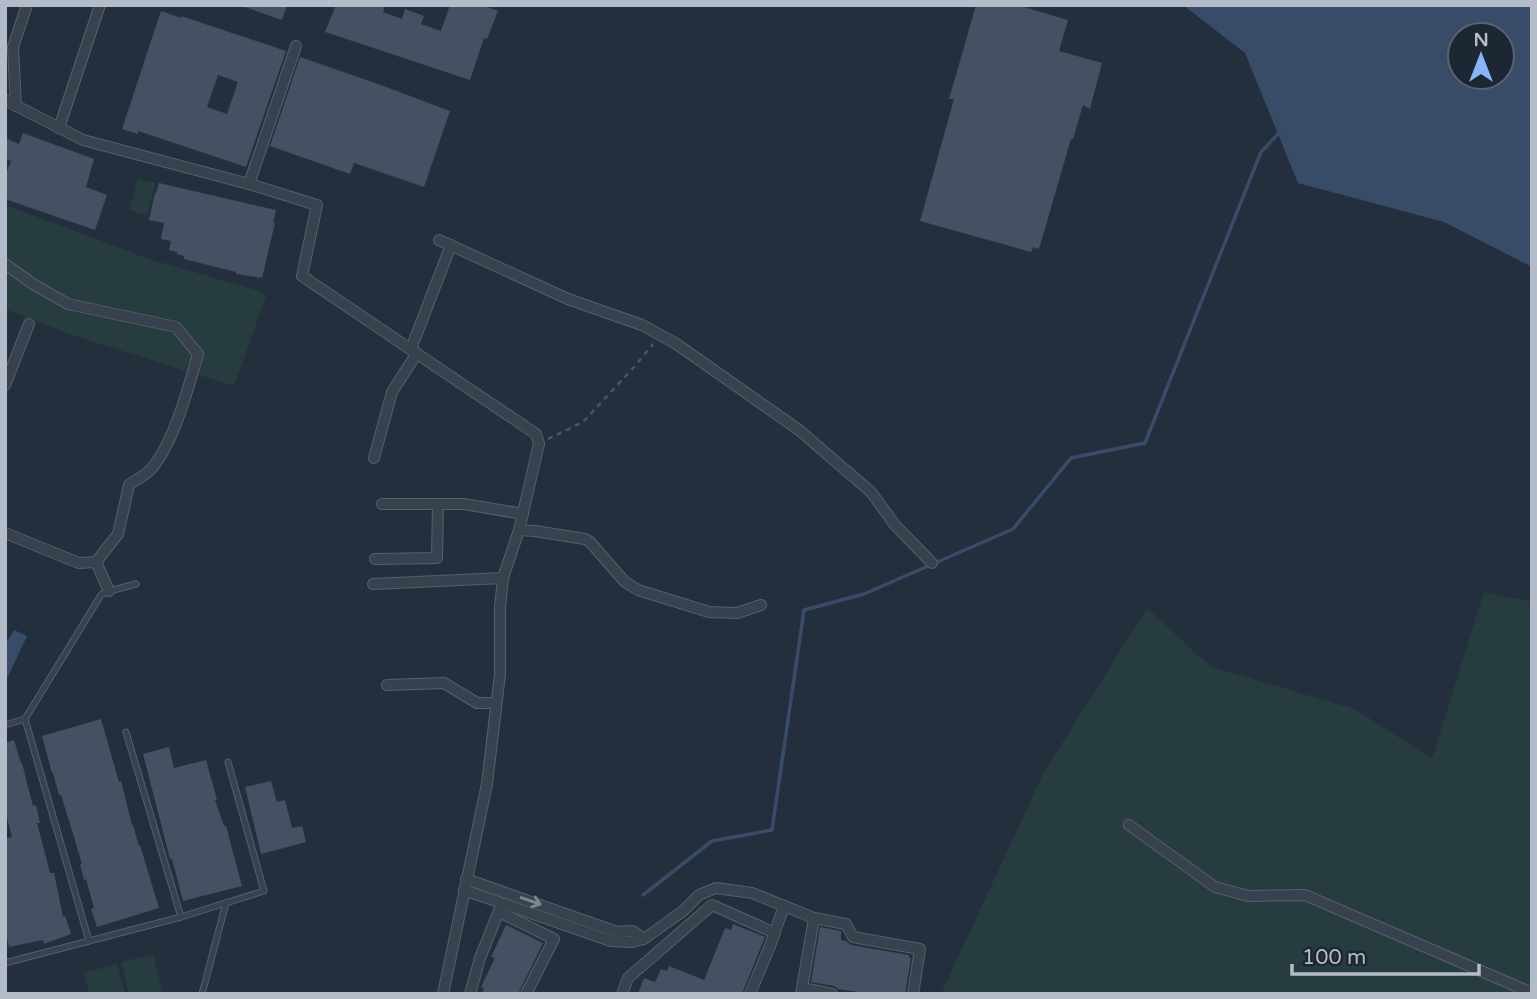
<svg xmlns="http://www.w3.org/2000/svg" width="1537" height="999" font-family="'Varela Round',sans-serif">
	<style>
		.green { fill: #263c3f }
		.water { fill: #394c67; fill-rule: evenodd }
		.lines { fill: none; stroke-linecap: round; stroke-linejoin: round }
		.stream { stroke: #394c67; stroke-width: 3.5 }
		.building { fill: #455162; fill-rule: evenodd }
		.lane-casing { stroke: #565f6c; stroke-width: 7 }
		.street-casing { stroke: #565f6c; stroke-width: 12 }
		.path { stroke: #44595c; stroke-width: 2.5; stroke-dasharray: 5 5; stroke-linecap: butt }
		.lane { stroke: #38414e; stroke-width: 5 }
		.street { stroke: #38414e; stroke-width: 10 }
		.oneway { stroke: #7c8592 }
	</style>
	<rect width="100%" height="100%" fill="#242f3e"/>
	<g class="green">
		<polygon points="138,179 155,183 147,215 129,210"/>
		<polygon points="5,205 149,259 256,290 266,296 234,386 72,335 5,309"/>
		<polygon points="1484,592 1532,602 1532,994 941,994 1044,772 1147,608 1211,667 1355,709 1432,759"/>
		<polygon points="153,954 163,994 129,994 121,962"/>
		<polygon points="117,964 125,994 89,994 84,973"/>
	</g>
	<g class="water">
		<path d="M1183,5H1532V267L1444,222L1298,183L1245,53ZM1460,35H1502V77H1460Z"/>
		<polygon points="14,630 27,636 5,683 5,645"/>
	</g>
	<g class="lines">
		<polyline class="stream" points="643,895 712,841 772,830 804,610 864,594 1013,529 1071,458 1145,443 1261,152 1280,132"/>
	</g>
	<g class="building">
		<polygon points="245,5 287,5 282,20 245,7"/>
		<polygon points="336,5 385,5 383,12 402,19 405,9 424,16 421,24 441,31 450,5 482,5 498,11 487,39 484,38 470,80 325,32"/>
		<polygon points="976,5 1017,5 1068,20 1059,51 1102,63 1090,109 1083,105 1073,139 1071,139 1039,249 1033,247 1031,252 920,221 954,99 949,99"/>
		<path d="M161,11L181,18V16L286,51L246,167L138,131V134L122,129ZM218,75L238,82L227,114L207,107Z"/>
		<polygon points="300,57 381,85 450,111 424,187 354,163 350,174 270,146"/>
		<polygon points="23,133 94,159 86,187 107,195 95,230 5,199 5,176 11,161 5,159 5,138 19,144"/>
		<polygon points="159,183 276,210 273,223 275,223 262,278 236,274 236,272 184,259 184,256 177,254 177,252 169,250 171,241 161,239 164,223 149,220 155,193 156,193"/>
		<polygon points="101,719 119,782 121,781 132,825 133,825 139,846 140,845 159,908 97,927 91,909 94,908 86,879 84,880 80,864 82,864 74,837 61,795 59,795 53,773 52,773 42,736"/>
		<polygon points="14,740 21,763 22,763 33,806 36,805 40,823 37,823 50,873 54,873 63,917 65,916 71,934 44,944 43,940 9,947 5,929 5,839 12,837 5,810 5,743"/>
		<polygon points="169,747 174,768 206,760 217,800 215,800 224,826 226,826 242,886 183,901 172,859 170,859 143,754"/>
		<polygon points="271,781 277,802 285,800 292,828 302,826 306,842 261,854 245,787"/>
		<polygon points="733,924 765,937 742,994 638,994 644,978 655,982 661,969 667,971 669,966 704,980 725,928 731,930"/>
		<polygon points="506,925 543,943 518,994 482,994 484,988 481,987 495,958 491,957"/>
		<polygon points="820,927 841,931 841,940 846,941 851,945 909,955 909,958 911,958 905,994 859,994 859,992 838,989 834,986 811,982"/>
	</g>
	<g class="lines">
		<defs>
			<g id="lane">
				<polyline points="25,719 89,941 181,917 264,891 228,762"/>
				<polyline points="5,725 25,719 101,595 106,592 136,584"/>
				<polyline points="126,732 181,917"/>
				<polyline points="5,963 89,941"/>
				<polyline points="202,994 226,903"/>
			</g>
			<g id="street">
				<polyline points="5,100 83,140 249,184 317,205 302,276 536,434 539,444 519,530 503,578 500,607 500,674 487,784 443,994"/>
				<polyline points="16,106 13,47 27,5"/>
				<polyline points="59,128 100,5"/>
				<polyline points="249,184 296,46"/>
				<polyline points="439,240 568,299 642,325 675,343 799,430 871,492 895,525 932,563"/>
				<path d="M5,264L33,284L68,304L176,327L198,354C189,386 172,450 148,472C142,477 135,480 129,485L118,534L96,562L79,563L5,533"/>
				<polyline points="411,349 451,245"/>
				<polyline points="5,385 29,324"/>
				<polyline points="374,458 392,392 417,353"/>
				<polyline points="382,504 464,504 523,514"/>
				<polyline points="519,530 535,531 585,539 590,542 625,582 638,590 709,612 737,613 761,605"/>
				<polyline points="375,559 437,558 438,504"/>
				<polyline points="96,562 109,591"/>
				<polyline points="373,584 503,578"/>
				<polyline points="387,685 444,683 477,703 496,703"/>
				<polyline points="1129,825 1215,887 1248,896 1305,895 1532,993"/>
				<polyline points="464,890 611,941 632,942 644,939 633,931 617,932 466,879"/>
				<polyline points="499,912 554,939 526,994"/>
				<polyline points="644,939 683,911 699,895 716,888 752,893 814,918 846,924 853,937 920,949 913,994"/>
				<polyline points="802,988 832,994"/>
				<polyline points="470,994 480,958 501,906"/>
				<polyline points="622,994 628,978 712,905 775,933"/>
				<polyline points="750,994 770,946 784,906"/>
				<polyline points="801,994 814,918"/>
			</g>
		</defs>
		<use href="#lane" class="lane-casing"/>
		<use href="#street" class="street-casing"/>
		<polyline class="path" points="548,439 583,422 635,366 653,344"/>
		<use href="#lane" class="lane"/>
		<use href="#street" class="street"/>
	</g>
	<defs><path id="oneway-shaft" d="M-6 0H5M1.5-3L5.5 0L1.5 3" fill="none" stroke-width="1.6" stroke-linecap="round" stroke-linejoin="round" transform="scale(1.75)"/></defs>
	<use class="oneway" href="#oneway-shaft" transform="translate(531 901) rotate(19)"/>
	<rect width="1537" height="999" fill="none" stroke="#b4bcc9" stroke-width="14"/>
	<g transform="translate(1481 56)"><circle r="33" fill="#1d2633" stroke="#59626f" stroke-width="2"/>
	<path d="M0-5L12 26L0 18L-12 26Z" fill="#8ab4f8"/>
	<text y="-10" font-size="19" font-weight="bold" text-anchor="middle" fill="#b4bcc9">N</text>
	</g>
	<path d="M1292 964v10h187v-10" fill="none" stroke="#b4bcc9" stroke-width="3.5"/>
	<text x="1302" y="964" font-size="21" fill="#b4bcc9" stroke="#1d2633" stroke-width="5" paint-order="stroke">100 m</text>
</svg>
